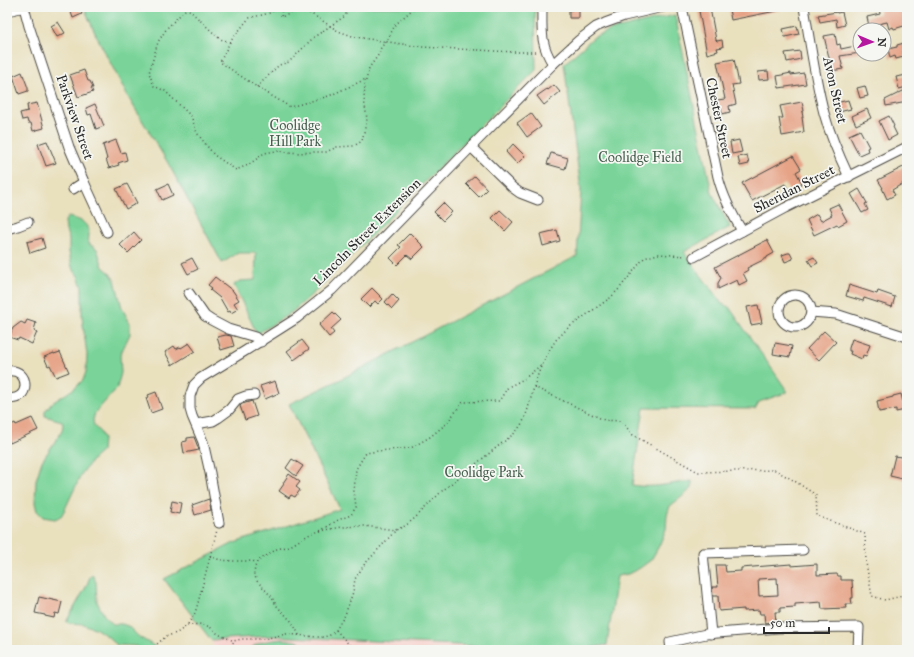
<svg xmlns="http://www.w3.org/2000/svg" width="914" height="657" font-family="'IM FELL Great Primer',serif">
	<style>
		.built { fill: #f7d0cb }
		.green { fill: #7ad49a; stroke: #528062 }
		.building { fill: #e6a386; fill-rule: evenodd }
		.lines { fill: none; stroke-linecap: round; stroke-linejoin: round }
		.minor-casing { stroke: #484641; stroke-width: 11 }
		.path { stroke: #484641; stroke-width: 1.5; stroke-dasharray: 1 3; stroke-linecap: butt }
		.minor { stroke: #fff; stroke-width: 9 }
		.labels { text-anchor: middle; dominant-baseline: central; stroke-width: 3.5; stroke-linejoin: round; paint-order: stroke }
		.street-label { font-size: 14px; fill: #2b2b2b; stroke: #f6f6f2 }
		.park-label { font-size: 14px; fill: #435e4c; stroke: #f6f6f2 }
	</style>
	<rect width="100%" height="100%" fill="#f6f6f2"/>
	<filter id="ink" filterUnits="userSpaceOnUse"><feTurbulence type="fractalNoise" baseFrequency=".025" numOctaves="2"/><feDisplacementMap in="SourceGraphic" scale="8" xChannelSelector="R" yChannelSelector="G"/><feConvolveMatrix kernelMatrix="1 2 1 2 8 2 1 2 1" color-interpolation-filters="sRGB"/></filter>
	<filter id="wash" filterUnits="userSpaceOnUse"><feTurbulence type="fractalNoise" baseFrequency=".012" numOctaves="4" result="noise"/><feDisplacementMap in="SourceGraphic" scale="16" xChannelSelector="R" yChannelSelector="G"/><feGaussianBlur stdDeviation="0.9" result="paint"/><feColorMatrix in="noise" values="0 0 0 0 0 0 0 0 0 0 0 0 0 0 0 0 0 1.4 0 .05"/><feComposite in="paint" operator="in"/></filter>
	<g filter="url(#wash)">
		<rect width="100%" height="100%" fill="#e9e0be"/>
		<g class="built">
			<polygon points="271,636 558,650 215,650 211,640"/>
			<polygon points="607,645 615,650 578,650"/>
		</g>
		<g class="green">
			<polygon points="84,7 535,7 536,70 317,290 292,312 257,334 234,285 240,281 255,280 256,253 238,253 222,263 168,163 128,97 95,33"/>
			<path d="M675,15L712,193L730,227L684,252L722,304L729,307L788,392L759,402L755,409L644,408L632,485C652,489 672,483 692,481V488L683,496L670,506L667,515L666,529L659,546L651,560L640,568L628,574L617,576L607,645L578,650H558L271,636L211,640L164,579L234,543L340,509L289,404L341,379L577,256L581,190L564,64L594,37L611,30Z"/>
			<path d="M68,217C79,220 87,220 89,234C89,237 88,240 89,244L97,249L103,267L109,272L115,280L122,308L130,323V334L120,355L121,373L117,388L95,413L93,420L94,426L100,432L103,439L102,451L94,458L82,473L65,509L61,516L55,519L43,517L37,511L35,503L36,480L42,461L62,431L63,424L62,421L45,416V411L52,403L75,388L83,380L86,372L87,355L82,317V287L78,276L72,267L69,252V239L66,231L65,221Z"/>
			<polygon points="92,574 96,582 97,602 104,615 113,624 122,624 128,626 139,637 161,650 141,650 136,646 117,645 107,636 95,628 88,626 84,624 69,623 66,622 86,587 90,577"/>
			<path d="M283,639L300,642L314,650H249C260,640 269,641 283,639Z"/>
		</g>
		<g id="blocks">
			<g class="building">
				<polygon points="69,7 79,7 82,14 73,18"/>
				<polygon points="730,7 740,7 741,9 752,7 781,7 781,10 731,20 729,9 730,9"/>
				<polygon points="879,7 904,7 907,20 907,25 894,29 893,27 889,29 887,22 869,26 867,17 880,14"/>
				<polygon points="710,8 716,40 717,41 722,40 723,47 717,48 718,51 707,54 699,11"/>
				<polygon points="572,9 579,9 579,18 569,18 569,10 572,10"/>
				<polygon points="837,12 837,13 842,12 845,25 837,27 836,19 820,22 818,15"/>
				<polygon points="58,22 65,33 57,37 51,26"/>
				<polygon points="797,26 799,34 785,37 783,29"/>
				<polygon points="835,34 837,45 840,44 841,49 860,45 860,53 840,56 843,69 831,71 829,63 830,62 824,36"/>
				<polygon points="904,43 905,45 907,44 907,56 896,59 895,56 890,58 888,49 897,47 897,45"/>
				<polygon points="800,51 801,59 787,62 785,53"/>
				<polygon points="734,59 739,84 732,85 736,104 729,106 730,112 722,114 721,108 718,108 717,100 725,99 717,62"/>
				<polygon points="84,70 88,81 90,81 93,88 91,88 93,92 78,97 70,75"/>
				<polygon points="768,71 769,79 759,80 758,72"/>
				<polygon points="22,72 28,88 28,91 19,94 13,76"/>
				<polygon points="791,73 791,75 804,73 806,84 779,88 777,76"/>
				<polygon points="907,75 907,87 899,89 896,77"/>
				<polygon points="554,85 560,92 544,105 537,96 547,89 548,90"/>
				<polygon points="865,86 868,96 860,98 857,88"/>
				<polygon points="907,89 907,102 886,106 885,100"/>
				<polygon points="848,100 851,109 839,112 836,103"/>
				<polygon points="802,102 804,111 802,112 803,117 802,117 804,132 782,136 779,118 783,118 780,106"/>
				<polygon points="37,103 44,128 33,131 31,123 28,123 27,119 22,120 20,113 28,111 27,105"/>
				<polygon points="95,104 104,126 96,129 91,114 88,115 86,108"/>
				<polygon points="867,109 871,118 856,125 852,116"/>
				<polygon points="531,113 541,127 527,137 517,123"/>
				<polygon points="889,116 894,126 893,127 897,135 888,140 879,121"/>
				<polygon points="860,130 869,147 867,148 868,151 859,155 849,135"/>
				<polygon points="116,140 121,153 125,152 127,160 118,163 119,165 109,168 106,159 107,159 103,145"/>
				<polygon points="739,140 742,152 732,154 730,142"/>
				<polygon points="47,141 56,163 46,166 38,144"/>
				<polygon points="513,144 525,156 517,164 506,152"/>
				<polygon points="551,153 568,158 565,169 547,164"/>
				<polygon points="747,155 749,164 740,166 738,157"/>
				<polygon points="793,156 801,169 796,172 802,183 789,191 785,184 752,201 742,183"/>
				<polygon points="907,165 907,181 892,190 895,195 887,199 882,188 883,188 878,180"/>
				<polygon points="475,176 487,189 479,197 466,184"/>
				<polygon points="127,184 137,203 126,209 116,189"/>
				<polygon points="168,184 173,195 162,200 157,189"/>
				<polygon points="859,189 867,203 865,204 868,210 862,213 851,194"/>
				<polygon points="443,203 452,212 443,221 434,212"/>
				<polygon points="838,204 847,221 838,226 837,224 814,235 807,220 817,214 821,221 832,215 829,208"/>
				<polygon points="500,210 513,222 505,231 492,218"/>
				<polygon points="557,230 560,241 543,246 540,234"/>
				<polygon points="134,232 141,240 128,253 120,245"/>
				<polygon points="410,233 424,247 412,259 407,255 397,265 390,258 401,247 398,245"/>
				<polygon points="42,238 45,248 30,253 27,242"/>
				<polygon points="767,240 774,253 767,257 767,258 747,268 748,270 743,273 747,281 739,285 737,280 718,289 718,283 721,278 715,267"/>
				<polygon points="788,253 790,253 793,259 785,262 782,255"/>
				<polygon points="814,257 818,263 812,266 808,260"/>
				<polygon points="192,258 198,269 188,274 182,263"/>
				<polygon points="215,277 233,291 239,300 234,303 238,309 231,313 230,311 228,312 220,298 210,290 212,288 208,285"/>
				<polygon points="849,285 877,294 878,291 895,297 892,307 864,298 863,301 846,296"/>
				<polygon points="372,288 383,299 378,304 375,301 369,307 361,299"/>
				<polygon points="392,294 399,301 392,309 385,302"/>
				<polygon points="758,305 762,323 751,325 747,307"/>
				<polygon points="333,312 341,320 331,329 334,333 329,337 319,325"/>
				<polygon points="27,320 36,323 34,330 37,332 32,344 19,338 18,340 9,337 13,328 21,322 25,324"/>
				<polygon points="824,331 836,342 819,360 807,349"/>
				<polygon points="226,335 231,336 234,346 221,350 217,337"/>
				<polygon points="852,339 870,345 866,356 863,355 862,359 850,354 851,351 849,351 849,348"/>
				<polygon points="302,340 309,349 294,360 287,351"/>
				<polygon points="189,343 195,351 172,365 165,352 174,346 176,349 180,347 181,348"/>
				<polygon points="775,343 792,346 790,357 773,354"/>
				<polygon points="60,352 69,372 56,377 50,365 48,366 44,357 54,353 54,354"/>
				<polygon points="275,381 279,393 265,399 260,386"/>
				<polygon points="156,392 162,409 151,413 146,398 149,397 148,395"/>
				<polygon points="901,394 905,410 896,412 896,409 879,412 877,401 893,397 893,396"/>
				<polygon points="252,401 257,416 245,420 240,406 242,404"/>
				<polygon points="32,418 38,430 10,443 7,436 7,427 15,423 16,425"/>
				<polygon points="194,437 199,450 184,453 182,442 187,441 187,438"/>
				<polygon points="895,456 907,458 907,480 890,476"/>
				<polygon points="292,459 303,466 296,476 286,468"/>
				<polygon points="289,474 300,482 296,487 300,490 295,497 291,495 289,498 279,491 284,484 283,483"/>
				<polygon points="209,499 211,510 195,515 192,505"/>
				<polygon points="172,501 181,503 179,514 170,512"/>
				<path d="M791,564V566L817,564V575L837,574L838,576H841V580H852L853,598H851L852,604H845L846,608L822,609L821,602L795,604V607L780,608V612H775L776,622L765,623L764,614H760L759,610L744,611V609L719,611L718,596H713L712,587H718L716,565H725L726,572L741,571V568ZM777,578L778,595L759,596L758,579Z"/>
				<polygon points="39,597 62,602 59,614 55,613 54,618 45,616 45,615 35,613"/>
			</g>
		</g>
	</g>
	<g filter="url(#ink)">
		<use href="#blocks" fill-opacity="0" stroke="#484641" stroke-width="1"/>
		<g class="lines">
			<defs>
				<g id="minor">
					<polyline points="24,7 29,26 69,147 84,182 107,232"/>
					<path d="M542,7C542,30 540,44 553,64"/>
					<path d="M682,7L718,177C723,197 732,214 742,231"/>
					<path d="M804,7C810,42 815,79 824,113C830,135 839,156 849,177"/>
					<polyline points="7,11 25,7"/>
					<polyline points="471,147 513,188 520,193 538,200"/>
					<polyline points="73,189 84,182"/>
					<polyline points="7,229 18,226 28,222"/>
					<polyline points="694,257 785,208 907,147"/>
					<polyline points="189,293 205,316 211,320 228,329 255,337 261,342"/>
					<circle cx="795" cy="311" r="16"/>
					<polyline points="811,312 836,314 907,337"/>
					<path d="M7,371C31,367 31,403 7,398"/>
					<polyline points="196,424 213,421 218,418 229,410 238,399 246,396 254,395"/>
					<polyline points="219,523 210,473 203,442 192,416 190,409 190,396 194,385 201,378 245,351 297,318 332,290 471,147 553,64 579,40 596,27 605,23 624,16 663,7"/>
					<polyline points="711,634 703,553 803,550"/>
					<polyline points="671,650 670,642 706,634 779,628 859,627 858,650"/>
				</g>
			</defs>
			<use href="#minor" class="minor-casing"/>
			<g class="path">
				<polyline points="186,7 220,39 230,42 249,18 270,13 278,7"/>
				<polyline points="188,7 167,28 158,42 149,73 154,86 165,91 191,116 197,133 214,155 236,170 248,165 258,158 264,153 277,151 299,153 315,152 326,152 337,147 354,146 362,141 367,119 364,99 365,85 369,68 379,54 381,47 387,41 395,25 415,7"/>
				<polyline points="282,7 281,17 300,10 305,11 315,16 338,31 355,37 422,47 514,52 538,52"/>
				<polyline points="230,42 220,62 257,87 290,107 329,96 366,79"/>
				<polyline points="257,87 279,65 289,62 314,37 345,16 349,7"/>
				<polyline points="534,387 604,420 621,421 633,435 698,472 775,470 793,480 816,495 817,516 865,534 866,563 872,596 885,600 907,595"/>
				<polyline points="320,531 338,520 351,515 356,507 354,491 356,469 366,453 378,451 411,448 430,437 446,424 463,402 499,401 508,387 524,379 541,365"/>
				<path d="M210,556C226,564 240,559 257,562"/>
				<polyline points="188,624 195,613 198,603 217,530"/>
				<polyline points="336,630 354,650"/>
				<polyline points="299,635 296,629 292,622 276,605 271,596 257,581 254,574 255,567 257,562 261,559 277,549 290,546 310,534 320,531 342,527 364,526 396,530"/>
				<polyline points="152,650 157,644 163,639 167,636 177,633 188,625 202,624 210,627 218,634 234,641 241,639 263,639 286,634 317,637 324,637 330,635 336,630 345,615 353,592 355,579 364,565 396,530 405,526 415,518 442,491 516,432 523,422 527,412 536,380 542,364 550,349 556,340 568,328 610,298 619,289 644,258 658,254 686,256"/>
				<polyline points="229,650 234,641"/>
			</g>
			<use href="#minor" class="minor"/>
		</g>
	</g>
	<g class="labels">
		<g class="street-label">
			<text transform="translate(835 90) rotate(77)">Avon Street</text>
			<text transform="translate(75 117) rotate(71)">Parkview Street</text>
			<text transform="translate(719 118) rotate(78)">Chester Street</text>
			<text transform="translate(794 189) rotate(-27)">Sheridan Street</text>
			<text transform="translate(367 232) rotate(-45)">Lincoln Street Extension</text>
		</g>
		<g class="park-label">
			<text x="295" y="125">Coolidge<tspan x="295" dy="16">Hill Park</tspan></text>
			<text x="640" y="157">Coolidge Field</text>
			<text x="484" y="472">Coolidge Park</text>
		</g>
	</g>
	<rect width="914" height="657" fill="none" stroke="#f6f6f2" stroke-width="24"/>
	<g transform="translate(872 42) rotate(92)"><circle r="19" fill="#f6f6f2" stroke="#a5a5a2"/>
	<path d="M0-3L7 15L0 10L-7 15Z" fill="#b5179e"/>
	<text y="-6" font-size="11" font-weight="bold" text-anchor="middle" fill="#2b2b2b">N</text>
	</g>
	<path d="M764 627v6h65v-6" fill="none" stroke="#2b2b2b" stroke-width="2"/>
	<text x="770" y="627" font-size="12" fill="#2b2b2b" stroke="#f6f6f2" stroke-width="3" paint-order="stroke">50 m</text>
</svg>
